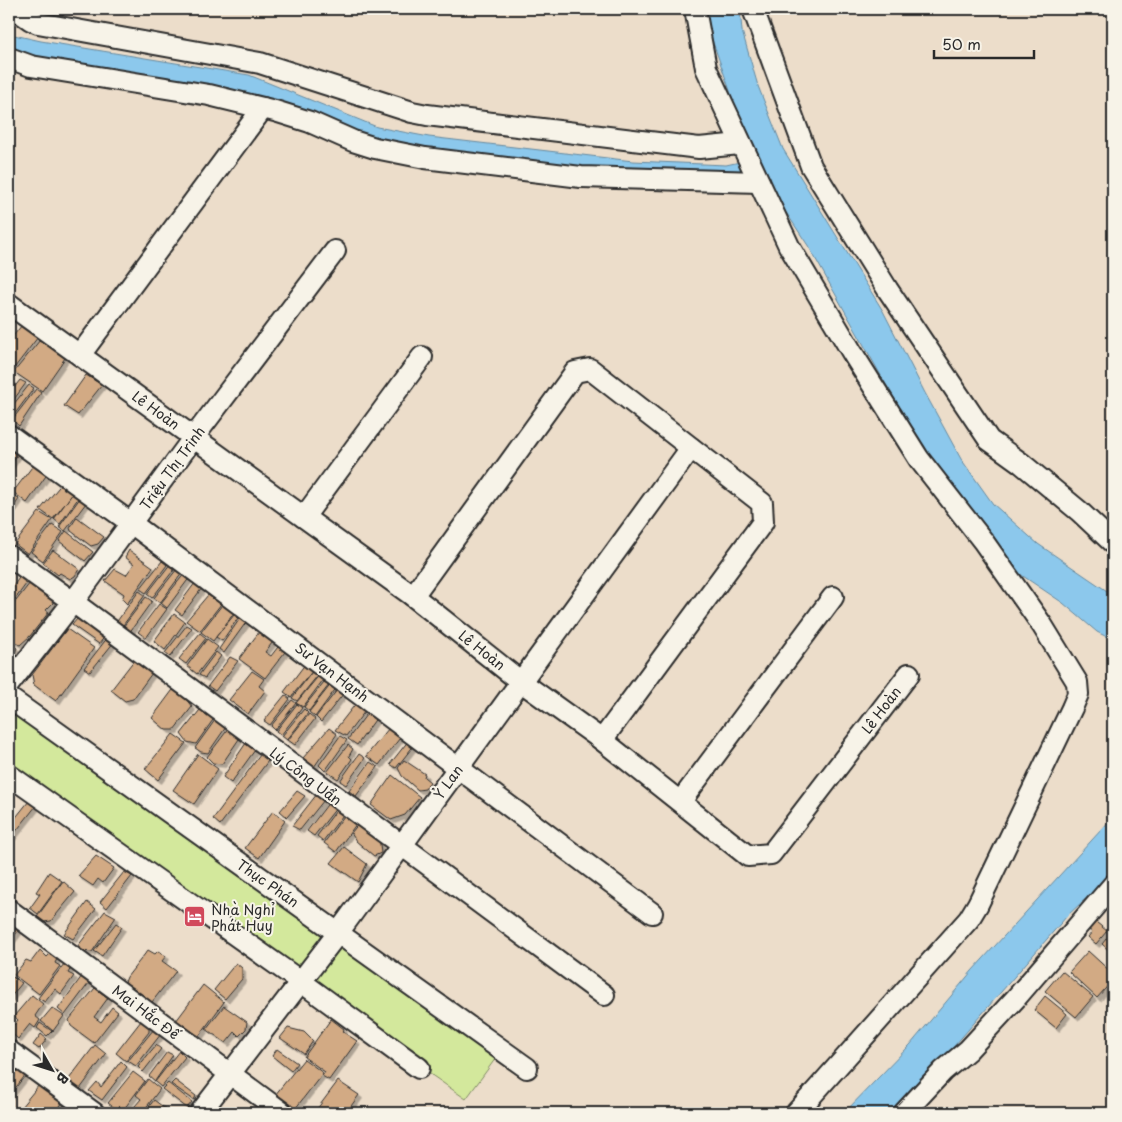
<svg xmlns="http://www.w3.org/2000/svg" width="1122" height="1122" font-family="'Playpen Sans',sans-serif">
	<style>
		.green { fill: #d3e89c; stroke: #7f8a64 }
		.water { fill: #8cc8ec; stroke: #65899f }
		.building { fill: #d2aa84; stroke: #2b2b2b; filter: url(#shadow) }
		.lines { fill: none; stroke-linecap: round; stroke-linejoin: round }
		.minor-casing { stroke: #2b2b2b; stroke-width: 24 }
		.minor { stroke: #f7f3e8; stroke-width: 20 }
		.labels { text-anchor: middle; dominant-baseline: central; stroke-width: 4; stroke-linejoin: round; paint-order: stroke }
		.street-label { font-size: 14px; fill: #2b2b2b; stroke: #f7f3e8 }
		.poi-label { font-size: 14px; fill: #2b2b2b; stroke: #f7f3e8; text-anchor: start }
	</style>
	<defs>
		<filter id="shadow"><feDropShadow dx="3.5" dy="3.5" stdDeviation="0" flood-color="#0004"/></filter>
	</defs>
	<rect width="100%" height="100%" fill="#ecddca"/>
	<filter id="ink" filterUnits="userSpaceOnUse"><feTurbulence type="fractalNoise" baseFrequency=".02" numOctaves="2"/><feDisplacementMap in="SourceGraphic" scale="10" xChannelSelector="R" yChannelSelector="G"/><feConvolveMatrix kernelMatrix="1 2 1 2 8 2 1 2 1" color-interpolation-filters="sRGB"/></filter>
	<g filter="url(#ink)">
		<polygon class="green" points="9,698 501,1051 466,1099 9,781"/>
		<g class="water">
			<polygon points="707,9 740,9 742,31 758,86 783,149 883,311 925,393 961,459 993,504 1038,544 1113,595 1113,640 1097,632 1063,603 1017,572 956,500 884,381 809,247 762,176 685,178 439,153 9,52 9,30 14,35 41,41 249,75 377,127 429,137 633,161 726,165 754,159 710,34"/>
			<polygon points="1113,817 1113,873 1067,916 896,1113 844,1113 910,1045 972,971"/>
		</g>
		<g class="building">
			<polygon points="22,325 38,337 15,367 9,362 9,341"/>
			<polygon points="40,340 65,358 42,391 14,372"/>
			<polygon points="86,375 102,385 78,415 64,406"/>
			<polygon points="20,380 26,383 9,406 9,394"/>
			<polygon points="29,385 34,388 11,419 9,417 9,410"/>
			<polygon points="36,389 41,393 19,426 12,420"/>
			<polygon points="9,449 18,454 9,467"/>
			<polygon points="35,463 48,473 27,503 13,492"/>
			<polygon points="63,482 75,491 53,519 40,510"/>
			<polygon points="9,491 19,499 9,514"/>
			<polygon points="73,493 79,497 60,524 54,519"/>
			<polygon points="83,494 89,499 65,531 59,527"/>
			<polygon points="39,512 52,520 28,554 15,544"/>
			<polygon points="77,517 104,537 98,544 91,546 71,531 70,528"/>
			<polygon points="52,525 63,532 43,561 31,552"/>
			<polygon points="66,531 93,552 85,561 59,541"/>
			<polygon points="53,550 79,569 75,576 70,579 60,573 58,575 43,563"/>
			<polygon points="129,550 153,567 127,604 122,599 124,594 105,581 115,569 126,575 134,564 125,557"/>
			<polygon points="162,561 167,565 146,593 140,589"/>
			<polygon points="171,563 176,567 152,598 147,594"/>
			<polygon points="177,569 182,573 160,603 154,598"/>
			<polygon points="185,573 190,577 167,608 161,603"/>
			<polygon points="21,575 29,580 10,606 9,581 14,585"/>
			<polygon points="30,583 51,596 53,603 46,610 49,612 30,636 20,645 9,639 9,610"/>
			<polygon points="195,583 202,588 182,615 175,610"/>
			<polygon points="139,591 145,595 121,628 115,624"/>
			<polygon points="208,595 221,604 200,631 186,621"/>
			<polygon points="146,597 152,601 129,633 123,627"/>
			<polygon points="159,604 167,609 146,638 138,632"/>
			<polygon points="222,605 234,613 213,641 201,632"/>
			<polygon points="174,614 185,622 165,650 154,641"/>
			<polygon points="234,615 238,618 222,641 216,637"/>
			<polygon points="241,617 247,621 224,653 219,649"/>
			<polygon points="84,618 106,635 99,644 72,625 77,619"/>
			<polygon points="187,625 192,628 170,657 165,653"/>
			<polygon points="262,628 276,638 265,652 271,656 281,643 288,648 265,678 239,659"/>
			<polygon points="67,629 94,648 56,701 34,685 32,675"/>
			<polygon points="200,633 206,638 186,664 179,659"/>
			<polygon points="108,637 114,642 90,672 84,668"/>
			<polygon points="207,639 218,647 197,674 187,666"/>
			<polygon points="9,643 17,648 13,656 9,656"/>
			<polygon points="216,652 221,656 205,678 199,675"/>
			<polygon points="230,657 238,661 215,691 208,686"/>
			<polygon points="135,659 148,666 152,673 133,699 125,701 111,690"/>
			<polygon points="306,663 314,669 291,697 284,692"/>
			<polygon points="252,671 264,679 259,686 265,691 248,714 229,700"/>
			<polygon points="312,672 318,675 297,701 292,698"/>
			<polygon points="321,673 326,676 303,707 296,703"/>
			<polygon points="324,682 329,685 309,711 304,707"/>
			<polygon points="332,683 337,687 315,717 309,712"/>
			<polygon points="175,687 188,696 186,699 192,707 174,730 166,730 152,718"/>
			<polygon points="338,689 344,693 321,722 316,717"/>
			<polygon points="285,695 290,699 270,725 264,721"/>
			<polygon points="292,700 296,703 275,730 271,726"/>
			<polygon points="357,702 365,711 346,736 335,730"/>
			<polygon points="297,704 302,708 281,735 276,731"/>
			<polygon points="203,706 215,717 196,744 187,742 181,734"/>
			<polygon points="304,709 308,713 287,740 282,736"/>
			<polygon points="369,711 377,717 357,745 348,739"/>
			<polygon points="309,714 315,719 295,745 288,740"/>
			<polygon points="218,716 226,727 208,753 201,752 195,748"/>
			<polygon points="229,728 235,732 239,739 222,764 213,763 207,757"/>
			<polygon points="329,728 337,734 314,767 303,758"/>
			<polygon points="389,728 403,734 379,765 366,756"/>
			<polygon points="173,734 186,743 158,780 145,769"/>
			<polygon points="340,736 347,740 325,771 319,765"/>
			<polygon points="409,740 415,744 396,768 390,764"/>
			<polygon points="246,743 255,750 231,783 223,777"/>
			<polygon points="348,745 353,749 349,756 352,759 338,779 327,772"/>
			<polygon points="263,751 271,757 220,825 213,819"/>
			<polygon points="198,754 218,769 194,804 173,790"/>
			<polygon points="359,754 365,758 346,785 340,781"/>
			<polygon points="404,760 425,774 424,777 430,782 425,789 418,790 402,776 398,768"/>
			<polygon points="370,762 378,767 356,796 349,791"/>
			<polygon points="392,775 420,797 405,815 391,820 371,805"/>
			<polygon points="297,791 305,796 287,817 280,811"/>
			<polygon points="317,794 324,800 300,830 292,826"/>
			<polygon points="29,801 36,806 10,839 9,838 9,826"/>
			<polygon points="330,801 337,807 314,836 307,831"/>
			<polygon points="339,807 346,811 323,841 317,836"/>
			<polygon points="273,811 285,821 259,858 245,848"/>
			<polygon points="347,812 359,820 336,852 324,843"/>
			<polygon points="360,822 379,835 381,853 374,856 356,841 351,833"/>
			<polygon points="344,847 367,864 358,882 331,863"/>
			<polygon points="96,856 114,868 103,883 98,879 93,886 78,876"/>
			<polygon points="49,872 62,881 38,914 30,908 40,894 36,892"/>
			<polygon points="124,872 132,876 107,908 100,902"/>
			<polygon points="63,881 75,892 51,921 44,922 37,917"/>
			<polygon points="87,902 96,909 73,939 64,934"/>
			<polygon points="105,911 116,917 92,952 81,951 77,947"/>
			<polygon points="1091,918 1107,931 1096,944 1088,937 1092,932 1084,926"/>
			<polygon points="116,923 122,927 102,956 94,951"/>
			<polygon points="13,927 18,931 9,943 9,932"/>
			<polygon points="1111,933 1113,936 1113,954 1102,944"/>
			<polygon points="40,950 47,957 51,953 58,957 55,963 60,966 39,994 14,975 26,960 31,962"/>
			<polygon points="148,950 155,954 158,951 166,956 162,961 176,971 152,1002 125,982 127,977"/>
			<polygon points="1088,951 1113,974 1113,980 1097,998 1069,972"/>
			<polygon points="236,963 242,968 242,979 225,999 214,990"/>
			<polygon points="64,964 71,968 68,973 74,976 61,994 55,989 45,1002 38,998"/>
			<polygon points="1062,971 1093,997 1076,1017 1045,991"/>
			<polygon points="11,976 22,983 9,999 9,979"/>
			<polygon points="82,976 89,983 65,1015 58,1009"/>
			<polygon points="203,985 224,1002 199,1036 176,1021"/>
			<polygon points="95,988 108,998 94,1017 101,1022 112,1007 118,1012 94,1043 71,1026 69,1020"/>
			<polygon points="32,995 43,1004 35,1016 40,1020 35,1028 30,1024 18,1039 9,1031 18,1020 14,1016"/>
			<polygon points="1045,996 1067,1014 1056,1028 1034,1010"/>
			<polygon points="224,1006 247,1022 246,1029 239,1036 235,1032 226,1043 206,1029"/>
			<polygon points="52,1008 64,1016 53,1031 41,1021"/>
			<polygon points="331,1019 344,1029 343,1032 357,1041 329,1080 322,1076 325,1072 304,1057"/>
			<polygon points="141,1021 149,1025 149,1032 126,1061 116,1053"/>
			<polygon points="40,1023 52,1031 47,1036 37,1028"/>
			<polygon points="288,1028 304,1032 313,1041 304,1054 280,1038"/>
			<polygon points="154,1029 161,1034 136,1066 128,1061"/>
			<polygon points="41,1034 47,1039 39,1049 33,1045"/>
			<polygon points="95,1045 106,1054 77,1093 66,1083"/>
			<polygon points="156,1045 161,1049 143,1072 138,1067"/>
			<polygon points="277,1049 297,1063 291,1071 272,1056"/>
			<polygon points="179,1051 185,1057 161,1087 155,1082"/>
			<polygon points="167,1052 173,1055 155,1081 149,1076"/>
			<polygon points="304,1059 323,1073 295,1109 275,1095"/>
			<polygon points="121,1061 127,1067 102,1100 89,1091 97,1082 101,1087"/>
			<polygon points="13,1063 28,1072 9,1096 9,1068"/>
			<polygon points="133,1072 145,1081 121,1113 108,1103"/>
			<polygon points="148,1079 160,1089 142,1113 129,1113 141,1099 136,1095"/>
			<polygon points="175,1080 196,1096 194,1100 171,1084"/>
			<polygon points="338,1081 359,1095 346,1113 314,1113"/>
			<polygon points="168,1083 192,1102 187,1108 162,1089"/>
			<polygon points="39,1085 63,1102 55,1113 16,1113"/>
			<polygon points="154,1100 171,1113 147,1113 145,1112"/>
			<polygon points="66,1103 71,1108 72,1113 58,1113"/>
		</g>
		<g class="lines">
			<defs>
				<g id="minor">
					<polyline points="15,9 31,20 38,23 260,63 412,112 427,115 699,148 740,144"/>
					<polyline points="695,9 706,68 789,246 853,354 919,459 983,541 1042,625 1077,682 1078,694 1072,708 978,904 969,919 796,1113"/>
					<polyline points="753,9 811,166 888,290 989,440 1021,463 1079,511 1113,543"/>
					<polyline points="9,58 31,66 209,95 275,111 310,122 353,141 375,148 425,158 581,177 759,182"/>
					<polyline points="9,304 413,596 520,681 602,740 748,856 771,854 909,674"/>
					<polyline points="80,355 263,108"/>
					<polyline points="9,435 131,523 652,913"/>
					<polyline points="304,517 422,357"/>
					<polyline points="9,556 73,602 604,995"/>
					<polyline points="413,596 575,372 590,369 762,503 763,522 602,740"/>
					<polyline points="9,684 73,602 194,437 335,251"/>
					<polyline points="9,698 527,1068"/>
					<polyline points="9,775 300,981 419,1068"/>
					<polyline points="681,801 833,597"/>
					<polyline points="9,910 283,1113"/>
					<polyline points="9,1051 94,1113"/>
					<polyline points="200,1113 338,933 691,448"/>
					<polyline points="904,1113 943,1071 968,1050 1016,998 1113,885"/>
				</g>
			</defs>
			<use href="#minor" class="minor-casing"/>
			<use href="#minor" class="minor"/>
		</g>
	</g>
	<defs>
		<symbol id="hotel-square" viewBox="-11 -11 22 22"><rect x="-9" y="-9" width="18" height="18" rx="4" fill="#d1495b" stroke="#f7f3e8"/><path d="M-6-4.5h1.5V1H6V5H4.5V3h-9V5H-6ZM-4 0a1.8 1.8 0 1 1 3.6 0ZM.5 0V-2.5h3Q6-2.5 6 0Z" fill="#fff"/></symbol>
	</defs>
	<g fill-rule="evenodd">
		<use href="#hotel-square" x="182" y="904" width="25" height="25"/>
	</g>
	<g class="labels">
		<g class="street-label">
			<text transform="translate(156 410) rotate(36)">Lê Hoàn</text>
			<text transform="translate(172 468) rotate(-54)">Triệu Thị Trinh</text>
			<text transform="translate(482 650) rotate(38)">Lê Hoàn</text>
			<text transform="translate(332 672) rotate(37)">Sư Vạn Hạnh</text>
			<text transform="translate(881 710) rotate(-53)">Lê Hoàn</text>
			<text transform="translate(306 776) rotate(37)">Lý Công Uẩn</text>
			<text transform="translate(448 782) rotate(-54)">Ỷ Lan</text>
			<text transform="translate(268 883) rotate(35)">Thục Phán</text>
			<text transform="translate(146 1012) rotate(37)">Mai Hắc Đế</text>
		</g>
		<g class="poi-label">
			<text x="211" y="909">Nhà Nghỉ<tspan x="211" dy="16">Phát Huy</tspan></text>
		</g>
	</g>
	<rect width="1122" height="1122" fill="none" stroke="#f7f3e8" stroke-width="30"/>
	<rect x="15" y="15" width="1092" height="1092" fill="none" stroke="#2b2b2b" stroke-width="2" filter="url(#ink)"/>
	<g transform="translate(52 1070) rotate(129)" stroke="#f7f3e8" stroke-width="4" paint-order="stroke">
	<path d="M0-4L9 19L0 12L-9 19Z" fill="#2b2b2b"/>
	<text y="-8" font-size="14" font-weight="bold" text-anchor="middle" fill="#2b2b2b">B</text>
	</g>
	<path d="M934 50v8h100v-8" fill="none" stroke="#2b2b2b" stroke-width="2.5"/>
	<text x="942" y="50" font-size="15" fill="#2b2b2b" stroke="#f7f3e8" stroke-width="4" paint-order="stroke">50 m</text>
</svg>
